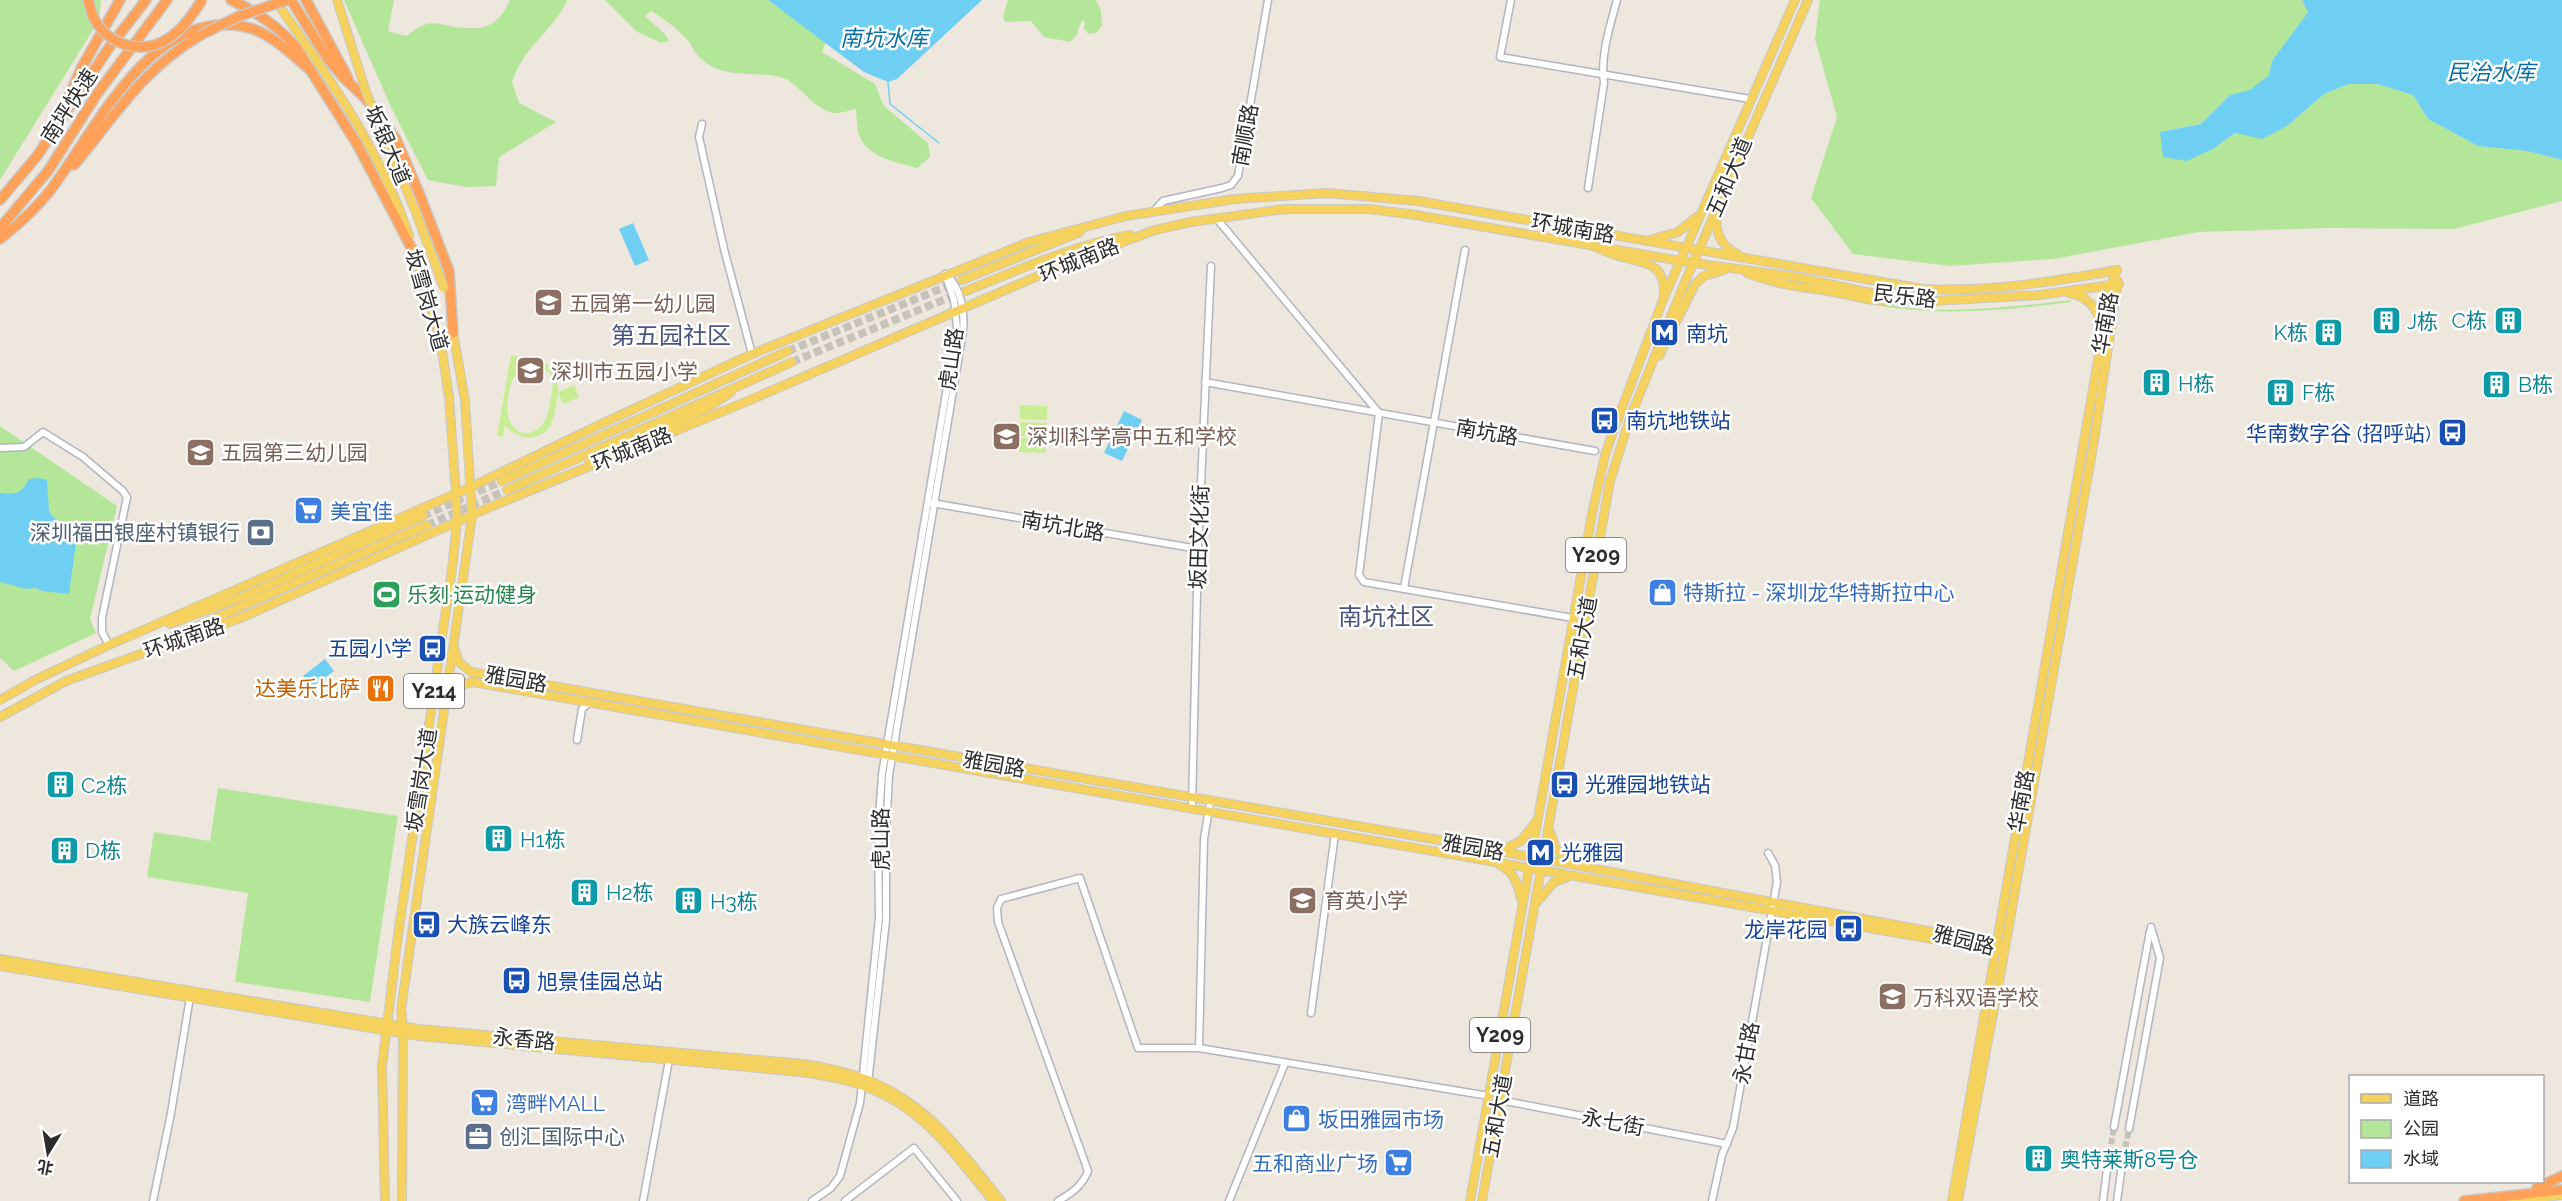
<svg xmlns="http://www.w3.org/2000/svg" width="2562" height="1201" font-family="Raleway,'Noto Sans SC',sans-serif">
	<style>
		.green { fill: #b3e699 }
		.pitch { fill: #c8ed95; fill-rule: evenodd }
		.water { fill: #6fcff2 }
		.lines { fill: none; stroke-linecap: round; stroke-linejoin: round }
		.stream { stroke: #6fcff2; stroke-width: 1.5 }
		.minor-tunnel { stroke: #c7c2ba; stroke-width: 6; stroke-dasharray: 6 3; stroke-linecap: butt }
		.major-tunnel { stroke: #c7c2ba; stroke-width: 8; stroke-dasharray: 8 4; stroke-linecap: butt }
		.minor-casing { stroke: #b2b5c0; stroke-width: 9 }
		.major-casing { stroke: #c8c8c8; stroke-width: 10 }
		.highway-casing { stroke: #c8c8c8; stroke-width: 12 }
		.minor { stroke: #fff; stroke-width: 6 }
		.major { stroke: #f5d15d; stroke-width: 8 }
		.highway { stroke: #ffa158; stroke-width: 9 }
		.major-bridge-casing { stroke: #c8c8c8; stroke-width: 10; stroke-linecap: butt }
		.highway-bridge-casing { stroke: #c8c8c8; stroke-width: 12; stroke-linecap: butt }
		.major-bridge { stroke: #f5d15d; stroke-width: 8 }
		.highway-bridge { stroke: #ffa158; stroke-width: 9 }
		.labels { text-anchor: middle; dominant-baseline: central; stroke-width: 5; stroke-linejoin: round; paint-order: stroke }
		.shield { fill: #fff; stroke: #6b6b6b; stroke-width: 1.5 }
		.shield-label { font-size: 20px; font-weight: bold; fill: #2c2c2c }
		.street-label { font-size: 21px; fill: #2c2c2c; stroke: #fff }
		.education-label { font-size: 21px; fill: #785e54; stroke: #fff; text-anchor: start }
		.culture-label { font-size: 21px; fill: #0d838f; stroke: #fff; text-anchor: start }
		.transit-label { font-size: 21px; fill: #164399; stroke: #fff; text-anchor: start }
		.shop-label { font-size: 21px; fill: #366cbe; stroke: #fff; text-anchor: start }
		.service-label { font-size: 21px; fill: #4e5e75; stroke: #fff; text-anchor: end }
		.leisure-label { font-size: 21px; fill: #27864d; stroke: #fff; text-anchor: start }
		.food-label { font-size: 21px; fill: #c56008; stroke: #fff; text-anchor: end }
		.water-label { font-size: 22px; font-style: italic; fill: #0a6ea2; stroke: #fff }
		.quarter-label { font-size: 24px; fill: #4b547f; stroke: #fff }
	</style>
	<rect width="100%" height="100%" fill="#eee7de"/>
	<g class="green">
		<polygon points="0,0 101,0 99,20 0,180"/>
		<path d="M344,0H394L388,31L406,36C412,32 419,26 426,24C434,22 442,24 449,26C480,31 497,30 510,0H567C554,31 524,45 512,82L519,103L556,122L499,157L496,186L465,187L428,180L390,105Z"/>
		<path d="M605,0H768L826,42L822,52L875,84L884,106L928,143L930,157L917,168C898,163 869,158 860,137C856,130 857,117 856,109C850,110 840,114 833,113C816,110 802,89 789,81C767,67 727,84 700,58C696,54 693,48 690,43C678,29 666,20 651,11L645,16C652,24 666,32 669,41L661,43L636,31Z"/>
		<polygon points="1008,0 1096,0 1101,11 1102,26 1096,33 1089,34 1084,29 1085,22 1082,20 1076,36 1070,42 1044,37 1031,21 1005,22 1003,17"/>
		<polygon points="1820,0 2302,0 2308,12 2272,61 2269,75 2250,91 2230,95 2201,124 2160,132 2213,149 2235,133 2287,126 2324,94 2349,84 2377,84 2413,95 2428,119 2478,146 2527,151 2562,160 2562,201 2454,229 2324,228 2199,232 2053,259 1950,266 1853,254 1811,198 1837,117 1815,39"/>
		<path d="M2071,300V302C2005,311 1936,317 1870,304L1871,302C1936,316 2005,308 2071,300Z"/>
		<polygon points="0,426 117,506 90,619 96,633 14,671 0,658"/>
		<polygon points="218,788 398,816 370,1002 235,982 248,893 147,877 154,832 210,841"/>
	</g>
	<g class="pitch">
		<path d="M511,355L517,356L516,365C538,351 560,366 558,392L574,385L579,397L563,404L558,393C556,402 556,413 552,422C544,443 517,441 505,425L503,437L497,436ZM534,365L549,372C556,384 551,396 549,409C546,429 523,445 510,422C504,411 509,381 517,372C522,367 527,365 534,365Z"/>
		<polygon points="1020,405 1047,406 1047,420 1020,419"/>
		<polygon points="1020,422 1047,423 1047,436 1020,436"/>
		<polygon points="1019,438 1046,439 1046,453 1019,452"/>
	</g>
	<g class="water">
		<polygon points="768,0 982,0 897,79 888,82 864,72"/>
		<polygon points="2302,0 2562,0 2562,160 2527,151 2478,146 2428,119 2413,95 2377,84 2349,84 2324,94 2287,126 2262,139 2235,133 2213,149 2187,161 2163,157 2160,132 2201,124 2230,95 2250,90 2269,75 2272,61 2308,12"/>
		<polygon points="633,223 649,260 635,266 619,229"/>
		<polygon points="1124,411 1142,420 1122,461 1104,453"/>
		<path d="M38,478L47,480L49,512L76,543L69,594L42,591L36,588L26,589L0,582V493C16,495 21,494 29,479Z"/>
		<polygon points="325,659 334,671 312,687 303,676"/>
	</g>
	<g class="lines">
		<polyline class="stream" points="888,82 890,104 939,143"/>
		<g class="minor-tunnel">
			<polyline points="2108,1162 2114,1127"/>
			<polyline points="2122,1165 2129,1129"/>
		</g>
		<g class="major-tunnel">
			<polyline points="788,351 955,283"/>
			<polyline points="792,362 965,291"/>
			<polyline points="423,516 502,481"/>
			<polyline points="427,525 507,490"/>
		</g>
		<defs>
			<g id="minor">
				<polyline points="1511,0 1500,57 1750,99"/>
				<polyline points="702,124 699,137 724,249 752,354"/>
				<path d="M1588,188L1604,83C1600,56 1610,26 1617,0"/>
				<polyline points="1153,212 1163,201 1222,188 1231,185 1238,176 1268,0"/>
				<polyline points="1217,219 1379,413 1359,575 1364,582 1573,618"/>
				<polyline points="1205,382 1595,451"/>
				<polyline points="0,448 24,447 43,432 83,457 123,491 127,497 102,618 102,632 109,645"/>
				<polyline points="932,503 1198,549"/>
				<polyline points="1404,588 1465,250"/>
				<polyline points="577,740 582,709 589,703"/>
				<polyline points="1192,809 1198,549 1211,266"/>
				<polyline points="1311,1013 1335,834"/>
				<polyline points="1199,1048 1204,839 1210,802"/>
				<path d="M868,1083L886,920V833L889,775L963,331C965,311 961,288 946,274"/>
				<polyline points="1500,1100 1727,1144"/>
				<polyline points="2114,1127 2150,931"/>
				<polyline points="2129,1129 2160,958 2151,927"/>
				<polyline points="153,1201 171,1113 190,997"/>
				<polyline points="643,1201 669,1060"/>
				<polyline points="812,1201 831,1188 840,1176 860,1103 879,918 878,834 882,774 957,328 954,300 945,274"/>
				<polyline points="845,1201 914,1148 957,1201"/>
				<path d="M1058,1201C1072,1193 1082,1186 1088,1171L998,922L997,908L1001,899L1080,878L1138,1048H1199L1489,1096"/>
				<polyline points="1229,1201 1285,1063"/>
				<polyline points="1712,1201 1722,1155 1733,1128 1777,882 1775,865 1768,853"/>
				<polyline points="2103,1201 2108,1162"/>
				<polyline points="2117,1201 2122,1165"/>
			</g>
			<g id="major">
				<path d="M275,0C326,73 381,150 409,236"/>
				<path d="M1717,214C1714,233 1722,247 1739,255"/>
				<path d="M1594,232L1591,245C1600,249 1609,253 1618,256C1643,263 1666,262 1664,295"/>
				<polyline points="1650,240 1678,232 1697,217"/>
				<path d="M1747,273C1776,285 1803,287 1833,292C1855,296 1874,303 1897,300"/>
				<polyline points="962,280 1080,232"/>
				<path d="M966,291C1020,269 1072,246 1130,235"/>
				<path d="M2069,293C2089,297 2097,308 2102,326"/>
				<polyline points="1659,356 1695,284 1704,276 1724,270"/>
				<polyline points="589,462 709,407 731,392"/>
				<polyline points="502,481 788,351"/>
				<polyline points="507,490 792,362"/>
				<polyline points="170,624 247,595 423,516"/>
				<polyline points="170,638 427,525"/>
				<polyline points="454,647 459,662 471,672 1456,843 1981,941 2005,949"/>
				<polyline points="447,696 454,686 473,682 1994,950 2005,949"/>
				<path d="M0,700L37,679L109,645L471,487L597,426L752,354L1029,242L1126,216L1235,199L1327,193L1418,201L1923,289C1988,292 2053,282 2117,270"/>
				<polyline points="0,717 66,681 243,617 488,508 743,403 1075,260 1155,230 1191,222 1285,209 1369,209 1416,215 1693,263 1796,277 1885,296 1934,301 2039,295 2119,284"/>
				<polyline points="1550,832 1556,849 1574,864"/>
				<polyline points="1502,850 1521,841 1535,823"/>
				<path d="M1500,865C1514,872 1518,884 1521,899"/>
				<polyline points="1537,902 1554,882 1568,877"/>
				<path d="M0,959L419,1029L803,1064C907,1079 939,1123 1001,1201"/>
				<path d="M0,966L419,1036L800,1072C903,1084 932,1125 993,1201"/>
				<polyline points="385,1201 382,1066 398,935 452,569 457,522 456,494 449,397 440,338 412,247"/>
				<polyline points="402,1201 403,1026 401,1010 472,516 465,400 452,327"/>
				<polyline points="1470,1201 1592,514 1605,455 1614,429 1663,300 1795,0"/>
				<polyline points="1482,1201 1610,481 1630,418 1684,284 1808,0"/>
				<polyline points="1952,1201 2111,285 2117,270"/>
				<polyline points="1958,1201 2001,971 2094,441 2118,281"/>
				<polyline points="2513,1201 2562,1195"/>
			</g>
			<g id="highway">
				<polyline points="88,0 92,14"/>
				<path d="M231,0C255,11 278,26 296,47L357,144L413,251"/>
				<polyline points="291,0 328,59 342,76 365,98 396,139 419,193 449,271 453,333"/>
				<polyline points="306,0 348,78"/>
				<polyline points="64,107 82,67 120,0"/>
				<path d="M74,165C115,116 142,70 199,36"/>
				<polyline points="0,200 37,156 108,49 146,0"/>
				<polyline points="0,228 48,171 97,94 167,0"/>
				<path d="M0,239C19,224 37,208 52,188C98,127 155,0 253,29C275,37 291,54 309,69"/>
				<polyline points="2537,1188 2562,1176"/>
				<polyline points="2464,1201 2562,1190"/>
			</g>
		</defs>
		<use href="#minor" class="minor-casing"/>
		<use href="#major" class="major-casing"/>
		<use href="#highway" class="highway-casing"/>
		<use href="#minor" class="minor"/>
		<use href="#major" class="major"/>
		<use href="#highway" class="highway"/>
		<defs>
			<polyline id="major-bridge" points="337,0 366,92 415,210 444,288"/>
			<g id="highway-bridge">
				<path d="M92,14C104,44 141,57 169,38C183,29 193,14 202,0"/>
				<polyline points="199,36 237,17 287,0"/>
			</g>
		</defs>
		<use href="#major-bridge" class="major-bridge-casing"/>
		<use href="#highway-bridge" class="highway-bridge-casing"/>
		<use href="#major-bridge" class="major-bridge"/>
		<use href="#highway-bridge" class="highway-bridge"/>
	</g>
	<defs>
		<symbol id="school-square" viewBox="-11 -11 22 22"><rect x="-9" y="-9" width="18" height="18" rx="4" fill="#8d6e63" stroke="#fff"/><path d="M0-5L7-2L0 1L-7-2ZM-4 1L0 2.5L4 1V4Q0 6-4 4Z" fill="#fff"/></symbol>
		<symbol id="building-square" viewBox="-11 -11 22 22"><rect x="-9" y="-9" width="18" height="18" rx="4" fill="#0f9aa8" stroke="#fff"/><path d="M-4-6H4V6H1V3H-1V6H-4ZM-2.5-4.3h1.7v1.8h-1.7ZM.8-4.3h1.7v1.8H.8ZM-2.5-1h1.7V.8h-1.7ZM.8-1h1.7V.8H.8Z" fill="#fff"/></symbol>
		<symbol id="metro-square" viewBox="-11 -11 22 22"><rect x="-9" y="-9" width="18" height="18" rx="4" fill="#1a4fb4" stroke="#fff"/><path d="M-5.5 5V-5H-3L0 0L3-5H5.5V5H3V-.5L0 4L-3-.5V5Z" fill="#fff"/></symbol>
		<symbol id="bus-square" viewBox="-11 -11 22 22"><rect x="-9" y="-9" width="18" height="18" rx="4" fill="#1a4fb4" stroke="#fff"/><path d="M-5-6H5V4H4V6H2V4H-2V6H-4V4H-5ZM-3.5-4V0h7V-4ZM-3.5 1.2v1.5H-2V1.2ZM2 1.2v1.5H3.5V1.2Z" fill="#fff"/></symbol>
		<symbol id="supermarket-square" viewBox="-11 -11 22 22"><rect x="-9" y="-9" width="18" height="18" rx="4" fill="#3f7fe0" stroke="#fff"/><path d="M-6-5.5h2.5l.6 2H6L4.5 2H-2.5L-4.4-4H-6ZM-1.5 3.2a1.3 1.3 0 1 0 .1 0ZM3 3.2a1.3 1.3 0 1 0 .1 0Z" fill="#fff"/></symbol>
		<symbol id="bank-square" viewBox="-11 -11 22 22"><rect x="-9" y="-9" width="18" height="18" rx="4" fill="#5c6f8a" stroke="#fff"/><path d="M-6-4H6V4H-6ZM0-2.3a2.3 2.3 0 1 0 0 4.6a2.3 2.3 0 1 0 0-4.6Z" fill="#fff"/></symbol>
		<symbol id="shop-square" viewBox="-11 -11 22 22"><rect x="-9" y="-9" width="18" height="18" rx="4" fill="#3f7fe0" stroke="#fff"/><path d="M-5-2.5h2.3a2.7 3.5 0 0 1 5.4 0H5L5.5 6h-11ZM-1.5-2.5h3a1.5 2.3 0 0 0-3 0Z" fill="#fff"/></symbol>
		<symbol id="stadium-square" viewBox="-11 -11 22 22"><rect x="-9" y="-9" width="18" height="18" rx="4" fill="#2e9e5b" stroke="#fff"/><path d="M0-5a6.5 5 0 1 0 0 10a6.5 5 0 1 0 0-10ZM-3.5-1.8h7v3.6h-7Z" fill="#fff"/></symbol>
		<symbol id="restaurant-square" viewBox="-11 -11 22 22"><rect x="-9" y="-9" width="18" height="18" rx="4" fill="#e8710a" stroke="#fff"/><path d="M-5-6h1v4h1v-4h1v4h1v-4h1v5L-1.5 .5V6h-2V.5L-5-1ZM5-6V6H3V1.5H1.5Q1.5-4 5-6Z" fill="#fff"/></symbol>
		<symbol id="office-square" viewBox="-11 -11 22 22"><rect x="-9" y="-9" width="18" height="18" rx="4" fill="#5c6f8a" stroke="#fff"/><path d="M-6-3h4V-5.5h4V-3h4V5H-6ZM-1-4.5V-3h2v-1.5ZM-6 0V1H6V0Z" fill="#fff"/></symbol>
	</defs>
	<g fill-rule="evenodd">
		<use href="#school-square" x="532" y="286" width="33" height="33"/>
		<use href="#building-square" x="2492" y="304" width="33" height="33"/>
		<use href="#building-square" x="2370" y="304" width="33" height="33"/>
		<use href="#building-square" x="2312" y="316" width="33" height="33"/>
		<use href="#metro-square" x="1648" y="316" width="33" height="33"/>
		<use href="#school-square" x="514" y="354" width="33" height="33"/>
		<use href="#building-square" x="2140" y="366" width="33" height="33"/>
		<use href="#building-square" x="2480" y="368" width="33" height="33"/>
		<use href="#building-square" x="2264" y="376" width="33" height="33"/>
		<use href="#bus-square" x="1588" y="404" width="33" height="33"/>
		<use href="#bus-square" x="2436" y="416" width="33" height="33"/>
		<use href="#school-square" x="990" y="420" width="33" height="33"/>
		<use href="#school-square" x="184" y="436" width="33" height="33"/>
		<use href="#supermarket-square" x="292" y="494" width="33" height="33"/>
		<use href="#bank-square" x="244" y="516" width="33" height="33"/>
		<use href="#shop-square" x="1646" y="576" width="33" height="33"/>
		<use href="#stadium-square" x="370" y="578" width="33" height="33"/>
		<use href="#bus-square" x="416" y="632" width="33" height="33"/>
		<use href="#restaurant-square" x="364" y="672" width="33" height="33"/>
		<use href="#bus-square" x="1548" y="768" width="33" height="33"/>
		<use href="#building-square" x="44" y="768" width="33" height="33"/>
		<use href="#building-square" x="482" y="822" width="33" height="33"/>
		<use href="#building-square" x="48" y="834" width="33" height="33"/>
		<use href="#metro-square" x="1524" y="836" width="33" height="33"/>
		<use href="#building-square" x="568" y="876" width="33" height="33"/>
		<use href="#school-square" x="1286" y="884" width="33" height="33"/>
		<use href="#building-square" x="672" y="884" width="33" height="33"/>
		<use href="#bus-square" x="410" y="908" width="33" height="33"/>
		<use href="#bus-square" x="1832" y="912" width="33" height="33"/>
		<use href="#bus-square" x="500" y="964" width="33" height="33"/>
		<use href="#school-square" x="1876" y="980" width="33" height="33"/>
		<use href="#supermarket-square" x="468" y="1086" width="33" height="33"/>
		<use href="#shop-square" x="1280" y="1102" width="33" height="33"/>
		<use href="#office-square" x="462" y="1120" width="33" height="33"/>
		<use href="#building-square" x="2022" y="1142" width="33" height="33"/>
		<use href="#supermarket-square" x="1382" y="1146" width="33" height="33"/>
	</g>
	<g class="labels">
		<g class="shield">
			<rect x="1566" y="538" width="60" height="34" rx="4.5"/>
			<rect x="404" y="674" width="60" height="34" rx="4.5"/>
			<rect x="1470" y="1018" width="60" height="34" rx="4.5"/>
		</g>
		<g class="shield-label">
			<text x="1596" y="555">Y209</text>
			<text x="434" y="691">Y214</text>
			<text x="1500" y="1035">Y209</text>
		</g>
		<g class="street-label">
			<text transform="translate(69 106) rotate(-57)">南坪快速</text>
			<text transform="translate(1245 135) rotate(-80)">南顺路</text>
			<text transform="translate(388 145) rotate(67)">坂银大道</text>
			<text transform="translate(1729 177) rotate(-67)">五和大道</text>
			<text transform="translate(1573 228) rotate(10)">环城南路</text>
			<text transform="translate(1079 260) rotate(-22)">环城南路</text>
			<text transform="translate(1905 296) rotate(7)">民乐路</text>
			<text transform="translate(427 300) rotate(74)">坂雪岗大道</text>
			<text transform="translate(2105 323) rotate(-80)">华南路</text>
			<text transform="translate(951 359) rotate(-82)">虎山路</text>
			<text transform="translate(1487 432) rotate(10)">南坑路</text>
			<text transform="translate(632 449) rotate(-22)">环城南路</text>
			<text transform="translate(1063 526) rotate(10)">南坑北路</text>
			<text transform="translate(1199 537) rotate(-88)">坂田文化街</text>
			<text transform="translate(184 638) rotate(-19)">环城南路</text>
			<text transform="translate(1582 638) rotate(-80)">五和大道</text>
			<text transform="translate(516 679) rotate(10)">雅园路</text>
			<text transform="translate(994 764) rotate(10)">雅园路</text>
			<text transform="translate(421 780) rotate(-81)">坂雪岗大道</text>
			<text transform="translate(2021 801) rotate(-80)">华南路</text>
			<text transform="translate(880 839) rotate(-90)">虎山路</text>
			<text transform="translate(1473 847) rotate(10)">雅园路</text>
			<text transform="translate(1964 940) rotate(14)">雅园路</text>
			<text transform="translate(524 1039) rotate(5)">永香路</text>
			<text transform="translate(1746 1053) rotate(-80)">永甘路</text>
			<text transform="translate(1497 1116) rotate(-80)">五和大道</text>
			<text transform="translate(1613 1122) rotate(11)">永七街</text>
		</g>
		<g class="education-label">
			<text x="569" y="303">五园第一幼儿园</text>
			<text x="551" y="371">深圳市五园小学</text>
			<text x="1027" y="436">深圳科学高中五和学校</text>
			<text x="221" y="452">五园第三幼儿园</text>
			<text x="1324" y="900">育英小学</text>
			<text x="1913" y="997">万科双语学校</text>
		</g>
		<g class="culture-label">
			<text x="2487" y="320" text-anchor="end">C栋</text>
			<text x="2407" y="321">J栋</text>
			<text x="2308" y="332" text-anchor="end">K栋</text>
			<text x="2178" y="383">H栋</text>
			<text x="2518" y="384">B栋</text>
			<text x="2302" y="392">F栋</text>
			<text x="81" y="785">C2栋</text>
			<text x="520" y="839">H1栋</text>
			<text x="85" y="850">D栋</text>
			<text x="606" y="892">H2栋</text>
			<text x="710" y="901">H3栋</text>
			<text x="2060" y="1159">奥特莱斯8号仓</text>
		</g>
		<g class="transit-label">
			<text x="1686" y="333">南坑</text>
			<text x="1626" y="420">南坑地铁站</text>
			<text x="2431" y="433" text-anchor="end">华南数字谷 (招呼站)</text>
			<text x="412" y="648" text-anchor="end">五园小学</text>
			<text x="1585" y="784">光雅园地铁站</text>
			<text x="1561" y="852">光雅园</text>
			<text x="447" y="924">大族云峰东</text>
			<text x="1828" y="929" text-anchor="end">龙岸花园</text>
			<text x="537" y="981">旭景佳园总站</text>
		</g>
		<g class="shop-label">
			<text x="330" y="511">美宜佳</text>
			<text x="1683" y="592">特斯拉 - 深圳龙华特斯拉中心</text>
			<text x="506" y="1103">湾畔MALL</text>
			<text x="1318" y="1119">坂田雅园市场</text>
			<text x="1378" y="1163" text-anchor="end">五和商业广场</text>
		</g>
		<g class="service-label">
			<text x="240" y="532">深圳福田银座村镇银行</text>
			<text x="499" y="1136" text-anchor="start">创汇国际中心</text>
		</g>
		<g class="leisure-label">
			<text x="407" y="594">乐刻·运动健身</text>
		</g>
		<g class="food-label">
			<text x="360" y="688">达美乐比萨</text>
		</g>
		<g class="water-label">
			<text x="884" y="38">南坑水库</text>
			<text x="2491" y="72">民治水库</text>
		</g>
		<g class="quarter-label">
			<text x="671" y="335">第五园社区</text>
			<text x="1386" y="616">南坑社区</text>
		</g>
	</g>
	<rect x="2349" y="1075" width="195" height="108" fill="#ffffff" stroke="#ababab" stroke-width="1.5"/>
	<rect x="2361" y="1094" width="30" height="9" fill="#f5d15d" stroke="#ababab" stroke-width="1.5"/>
	<text x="2403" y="1105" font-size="18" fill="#2c2c2c">道路</text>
	<rect x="2361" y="1120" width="30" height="18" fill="#b3e699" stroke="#ababab" stroke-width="1.5"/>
	<text x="2403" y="1135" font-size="18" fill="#2c2c2c">公园</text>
	<rect x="2361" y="1150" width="30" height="18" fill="#6fcff2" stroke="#ababab" stroke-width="1.5"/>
	<text x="2403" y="1165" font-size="18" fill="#2c2c2c">水域</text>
	<g transform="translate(48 1153) rotate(191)" stroke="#ffffff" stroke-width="4.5" paint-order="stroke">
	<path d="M0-4.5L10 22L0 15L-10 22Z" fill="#2c2c2c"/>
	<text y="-9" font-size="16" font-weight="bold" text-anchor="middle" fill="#2c2c2c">北</text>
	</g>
</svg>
